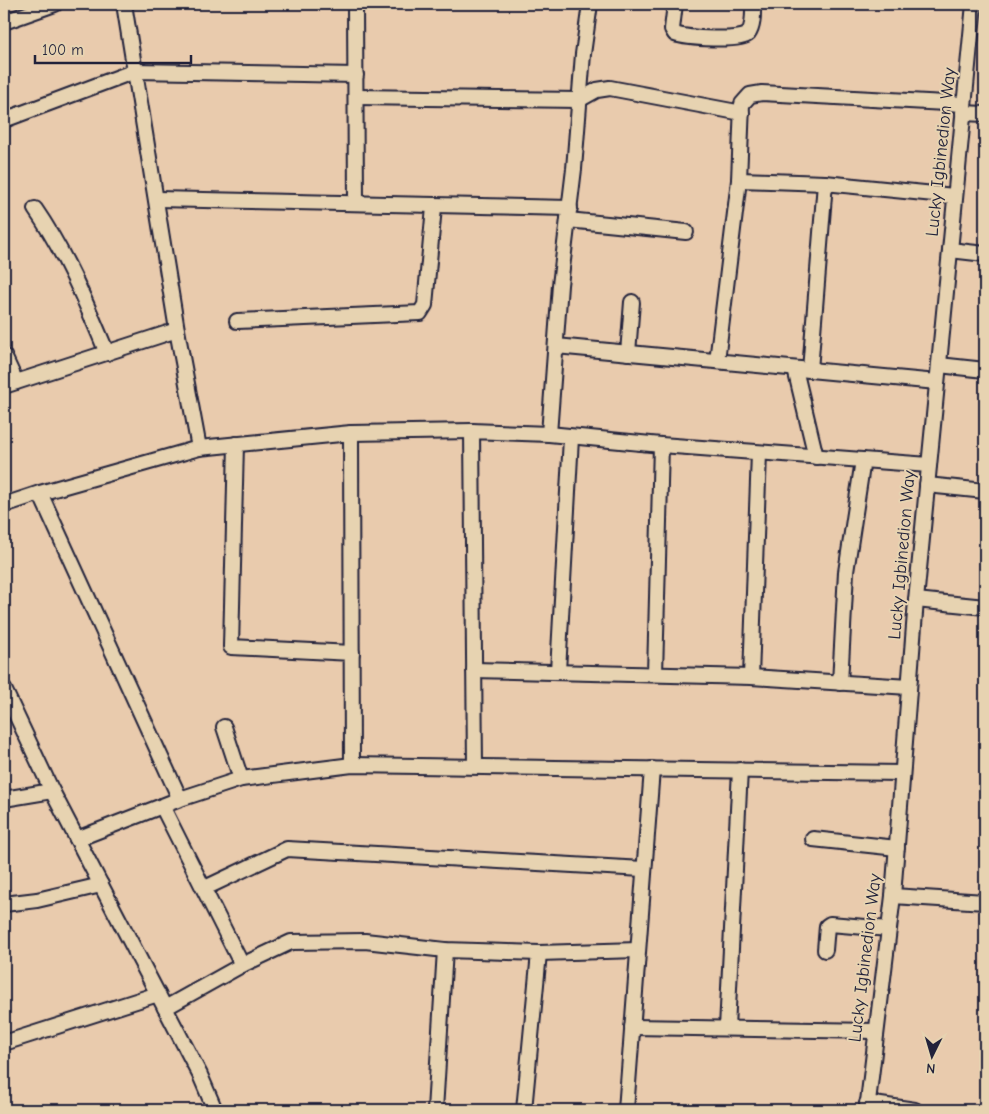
<svg xmlns="http://www.w3.org/2000/svg" width="989" height="1114" font-family="'Comic Neue',sans-serif">
	<style>
		.lines { fill: none; stroke-linecap: round; stroke-linejoin: round }
		.minor-casing { stroke: #22223b; stroke-width: 18 }
		.minor { stroke: #e7d3b1; stroke-width: 14 }
		.labels { text-anchor: middle; dominant-baseline: central; stroke-width: 4; stroke-linejoin: round; paint-order: stroke }
		.street-label { font-size: 18px; fill: #22223b; stroke: #e7d3b1 }
	</style>
	<rect width="100%" height="100%" fill="#e9cbad"/>
	<filter id="ink" filterUnits="userSpaceOnUse"><feTurbulence type="fractalNoise" baseFrequency=".02" numOctaves="2"/><feDisplacementMap in="SourceGraphic" scale="10" xChannelSelector="R" yChannelSelector="G"/><feConvolveMatrix kernelMatrix="1 2 1 2 8 2 1 2 1" color-interpolation-filters="sRGB"/></filter>
	<g filter="url(#ink)">
		<g class="lines">
			<defs>
				<g id="minor">
					<polyline points="124,4 177,330 199,448"/>
					<polyline points="355,4 356,203"/>
					<path d="M675,4L672,29L675,34C686,38 740,42 748,34C754,26 753,13 753,4"/>
					<polyline points="4,22 55,4"/>
					<polyline points="356,97 579,100 597,90 610,88 742,113"/>
					<polyline points="963,113 985,114"/>
					<polyline points="4,120 135,71 356,75"/>
					<polyline points="739,180 742,104 750,95 762,93 964,104"/>
					<polyline points="157,199 570,208"/>
					<path d="M35,209C66,254 86,303 107,353"/>
					<polyline points="568,220 686,232"/>
					<polyline points="950,250 985,254"/>
					<polyline points="237,321 420,313 425,305 434,207"/>
					<polyline points="556,346 937,382"/>
					<polyline points="628,353 632,302"/>
					<polyline points="4,356 16,382"/>
					<polyline points="717,361 739,180 825,183 954,196"/>
					<polyline points="939,365 985,370"/>
					<polyline points="795,369 816,457"/>
					<polyline points="810,370 825,183"/>
					<polyline points="4,386 177,330"/>
					<polyline points="351,433 472,431"/>
					<polyline points="549,434 560,285 574,169 583,54 590,4"/>
					<polyline points="236,444 231,647 352,653"/>
					<polyline points="927,485 985,491"/>
					<polyline points="40,493 180,799 241,779 352,765 902,773"/>
					<polyline points="4,505 40,493 199,448 351,433 352,765"/>
					<polyline points="916,600 985,607"/>
					<polyline points="474,670 751,677 909,687"/>
					<polyline points="558,671 571,438"/>
					<polyline points="655,674 661,445"/>
					<polyline points="751,677 759,453"/>
					<polyline points="840,683 846,572 863,460"/>
					<polyline points="4,689 52,791 200,1075 215,1110"/>
					<polyline points="224,727 241,779"/>
					<polyline points="475,766 472,431 549,434 661,445 929,465"/>
					<polyline points="4,799 52,791"/>
					<polyline points="180,799 162,806 242,965"/>
					<polyline points="77,839 162,806"/>
					<polyline points="813,839 897,848"/>
					<polyline points="205,888 287,849 643,869"/>
					<polyline points="893,896 985,902"/>
					<polyline points="4,904 37,900 101,885"/>
					<polyline points="825,950 827,926 830,924 889,929"/>
					<polyline points="165,1008 242,965 291,942 365,941 445,950 539,953 638,950"/>
					<polyline points="632,1027 875,1031"/>
					<polyline points="727,1028 740,770"/>
					<polyline points="4,1043 158,994"/>
					<polyline points="867,1103 915,1110"/>
					<polyline points="435,1110 445,950"/>
					<polyline points="524,1110 539,953"/>
					<polyline points="626,1110 652,769"/>
					<polyline points="867,1110 893,896 916,600 974,4"/>
				</g>
			</defs>
			<use href="#minor" class="minor-casing"/>
			<use href="#minor" class="minor"/>
		</g>
	</g>
	<g class="labels">
		<g class="street-label">
			<text transform="translate(941 152) rotate(-84)">Lucky Igbinedion Way</text>
			<text transform="translate(902 555) rotate(-85)">Lucky Igbinedion Way</text>
			<text transform="translate(865 958) rotate(-83)">Lucky Igbinedion Way</text>
		</g>
	</g>
	<rect width="989" height="1114" fill="none" stroke="#e7d3b1" stroke-width="20"/>
	<rect x="10" y="10" width="969" height="1094" fill="none" stroke="#22223b" stroke-width="2" filter="url(#ink)"/>
	<g transform="translate(932 1056) rotate(185)" stroke="#e7d3b1" stroke-width="4" paint-order="stroke">
	<path d="M0-4L9 19L0 12L-9 19Z" fill="#22223b"/>
	<text y="-8" font-size="14" font-weight="bold" text-anchor="middle" fill="#22223b">N</text>
	</g>
	<path d="M35 55v8h156v-8" fill="none" stroke="#22223b" stroke-width="2.5"/>
	<text x="42" y="55" font-size="15" fill="#22223b" stroke="#e7d3b1" stroke-width="4" paint-order="stroke">100 m</text>
</svg>
